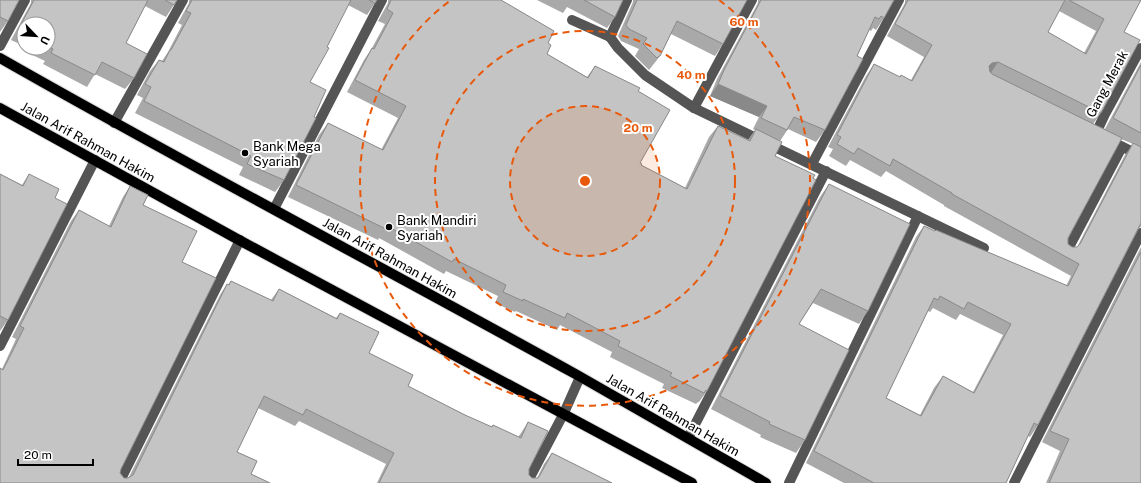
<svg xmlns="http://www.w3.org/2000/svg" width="1141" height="483" font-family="'Public Sans',sans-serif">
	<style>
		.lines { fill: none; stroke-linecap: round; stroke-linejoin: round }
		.major-casing { stroke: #dbdbdb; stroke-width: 12 }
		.minor { stroke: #555; stroke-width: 10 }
		.major { stroke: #000; stroke-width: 10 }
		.wall { fill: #a9a9a9; fill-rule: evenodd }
		.shaded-wall { fill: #898989 }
		.building { fill: #c4c4c4; stroke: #898989; fill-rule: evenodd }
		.ring { fill: none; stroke: #e8590c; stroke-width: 2; stroke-dasharray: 7 5 }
		.poi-dot { fill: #000; stroke: #fff; stroke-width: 1.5 }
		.labels { text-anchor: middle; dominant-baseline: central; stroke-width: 4; stroke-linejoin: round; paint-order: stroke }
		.street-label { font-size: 13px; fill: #000; stroke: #fff }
		.poi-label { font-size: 13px; fill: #000; stroke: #fff; text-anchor: start }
		.centre { fill: #e8590c; stroke: #fff; stroke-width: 2 }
		.ring-label { font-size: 12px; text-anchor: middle; font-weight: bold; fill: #e8590c; stroke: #fff; stroke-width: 4; stroke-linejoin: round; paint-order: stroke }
	</style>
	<rect width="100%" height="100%" fill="#fff"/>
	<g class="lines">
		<defs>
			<g id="major">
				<path d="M0,58C191,167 386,269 579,376C641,411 703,447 766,483"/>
				<path d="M0,108C80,152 160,196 239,240C390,322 542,401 692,483"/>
			</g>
		</defs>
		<use href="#major" class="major-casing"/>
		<g class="minor">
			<polyline points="627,0 610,37 618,48 645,75 694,108 984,248"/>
			<polyline points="572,20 610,37"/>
			<polyline points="0,46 25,0"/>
			<polyline points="694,108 752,0"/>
			<polyline points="114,123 183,0"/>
			<polyline points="1096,133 1105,114 1141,48"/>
			<polyline points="1107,139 1141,156"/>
			<polyline points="812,164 899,0"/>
			<polyline points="274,209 382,0"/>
			<polyline points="1066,253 1122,147"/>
			<polyline points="0,346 95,160"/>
			<polyline points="688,438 826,171"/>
			<polyline points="119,483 240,240"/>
			<polyline points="527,483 564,413 580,377"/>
			<polyline points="789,483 918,216"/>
			<polyline points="1014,483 1141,233"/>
		</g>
		<use href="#major" class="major"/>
	</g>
	<g class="wall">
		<polygon points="0,0 8,21 0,32"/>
		<polygon points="31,0 177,0 166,17 145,6 126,43 134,78 125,89 95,74 87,87 43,64 45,61 26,52 28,48 27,48 48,48 48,24 24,24 24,46 11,40 31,3"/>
		<polygon points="189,0 377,0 367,15 348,5 327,47 310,82 284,180 275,192 239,175 243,167 135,113 143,98 137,95 150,71 159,60 162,61 168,52 182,25 178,23 189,3"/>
		<polygon points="388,0 501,0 548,43 547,54 587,77 595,66 638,91 640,163 641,165 685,188 709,137 718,126 748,140 755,130 753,129 759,117 710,96 717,79 758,3 758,0 894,0 884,18 876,30 873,28 871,31 869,30 857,56 825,130 816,142 788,129 780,141 775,156 707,391 699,402 698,402 696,404 662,388 664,384 610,357 612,352 560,325 557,330 516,311 515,312 495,303 498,296 446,271 444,274 379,238 378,240 288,197 319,135 328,123 381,150 398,118 347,92 364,60 372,48 385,24 378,21 388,3"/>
		<polygon points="537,0 623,0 615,17 607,28 567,7 563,13"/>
		<polygon points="633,0 747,0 723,44 715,56 671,34 660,56 649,70 635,56 639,49 621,41 618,36 633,2"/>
		<path d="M905,0H1141L1124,32L1101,113L1093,124L1105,129L1141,62V227L1139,228L1038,425L1030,437L1028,436L1006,483H844L806,463L916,237L924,226L1066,286L1071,276L944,206V205L886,171L881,177L850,160L846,166L829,156L833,149L828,147L866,76L874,64L900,77L911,80L924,57L887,36L905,3ZM1059,11L1096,31L1084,53L1048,32ZM1121,139L1133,144L1125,155L1077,247H1072L1068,244V238ZM933,308L956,320L960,314L1003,335L973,392L943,376L934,388L920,415L886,398L928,311L930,312Z"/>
		<polygon points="0,174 22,185 29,174 55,198 8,320 0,331"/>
		<polygon points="829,184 868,311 859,324 813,303 799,324 805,440 796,453 760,437 761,435 711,409 820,197"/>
		<polygon points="130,186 148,195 143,205 197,231 182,262 216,278 121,469 120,473 124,478 128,478 129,477 220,295 227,284 228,285 231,281 271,300 279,289 336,318 340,313 379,332 369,353 413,375 408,386 465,415 491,427 493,425 518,437 521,433 528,422 548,431 529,469 529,475 532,478 537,478 544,464 552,453 612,483 377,483 386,464 299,421 295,426 258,408 237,452 257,461 251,474 270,483 0,483 0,368 2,369 16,339 12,337 71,221 79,210 109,226 123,197"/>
		<polygon points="1141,247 1141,483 1046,483 1060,451 1042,442"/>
	</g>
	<g class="shaded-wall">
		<polygon points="998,62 990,74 989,66 992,63"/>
		<polygon points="718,84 767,106 759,117 710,96"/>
	</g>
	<g class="building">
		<polygon points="0,0 19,0 8,21 0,17"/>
		<polygon points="34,0 148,0 126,43 147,54 134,78 102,62 95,75 51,53 53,49 48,47 48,24 24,24 24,30 19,28"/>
		<polygon points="165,0 177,0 174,5"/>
		<polygon points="192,0 351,0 327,47 329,48 310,82 326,90 314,117 316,118 284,180 247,164 251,156 144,101 151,87 145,84 159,60 164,62 170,50 171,50 191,13 186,11"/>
		<polygon points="369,0 377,0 375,3"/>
		<polygon points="391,0 501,0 554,31 548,43 551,45 547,54 588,78 595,66 640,88 638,91 670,110 640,163 642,164 641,165 687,189 718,126 750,141 756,129 782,142 775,156 815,175 813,178 816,180 707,391 706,390 704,393 670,376 672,373 618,346 620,341 567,313 565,318 523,299 523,301 503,292 506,285 454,259 452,262 387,226 386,229 296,185 328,123 383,150 406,106 355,80 372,48 374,49 393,13 387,9"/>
		<polygon points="584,0 623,0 615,17"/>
		<polygon points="637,0 747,0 723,44 677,21 660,56 659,56 657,58 643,44 647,38 629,29 626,25"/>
		<polygon points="761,0 894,0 884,18 881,16 879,19 875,17 857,56 863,59 825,130 794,117 787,130 761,118 767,106 718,84 725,68"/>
		<path d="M908,0H1065L1048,32L1086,54L1104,19L1069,0H1141L1124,32L1140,40L1101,113L998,62L992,63L989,66L990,72L992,74L1122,138L1068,238V244L1072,247H1077L1080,244L1133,143L1141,147V223L1038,425L1034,423L1006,483H874L814,451L924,226L935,231L936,230L1068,286L1079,264L952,194V193L893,159L890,166L858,148L854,154L837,144L841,137L837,135L874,64L900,77L901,75L912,81L932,45L895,24ZM940,296L964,309L968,302L1011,324L974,393L943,376L921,416L886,398L934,298L938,300Z"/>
		<polygon points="1141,65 1141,133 1113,118"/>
		<polygon points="0,174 23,186 29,174 59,189 55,198 67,204 8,320 0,316"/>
		<polygon points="829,184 910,224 868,311 821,289 799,324 849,350 805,440 769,424 770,422 720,396"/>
		<polygon points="130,186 148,195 143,205 197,231 182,262 216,278 121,469 120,473 124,478 128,478 133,475 227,284 229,285 231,281 273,301 279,289 337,319 340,313 379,332 369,353 413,375 408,386 465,415 492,427 493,425 521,438 528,422 548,431 529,469 529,475 532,478 538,478 540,475 552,453 612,483 379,483 394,453 306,409 303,415 264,396 237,452 257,461 251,474 270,483 0,483 0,368 3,370 24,328 20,326 79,210 111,227"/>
		<polygon points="1141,252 1141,483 1049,483 1069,439 1050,431"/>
	</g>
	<circle cx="585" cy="181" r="75" fill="#e8590c" fill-opacity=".12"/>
	<g class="ring">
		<circle cx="585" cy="181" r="75"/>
		<circle cx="585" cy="181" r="150"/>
		<path d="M719 0A225 225 0 1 1 451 0"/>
	</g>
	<g class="poi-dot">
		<circle cx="245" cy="153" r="4"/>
		<circle cx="389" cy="227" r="4"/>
	</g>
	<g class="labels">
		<g class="street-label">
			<text transform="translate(1107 84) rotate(-62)">Gang Merak</text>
			<text transform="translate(88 142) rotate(29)">Jalan Arif Rahman Hakim</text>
			<text transform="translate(390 258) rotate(29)">Jalan Arif Rahman Hakim</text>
			<text transform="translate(673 415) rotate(30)">Jalan Arif Rahman Hakim</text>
		</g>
		<g class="poi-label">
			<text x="253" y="146">Bank Mega<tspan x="253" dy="15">Syariah</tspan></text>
			<text x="397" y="220">Bank Mandiri<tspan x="397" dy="15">Syariah</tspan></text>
		</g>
	</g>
	<circle cx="585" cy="181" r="6" class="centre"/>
	<g class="ring-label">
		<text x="744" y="26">60 m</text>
		<text x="691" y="79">40 m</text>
		<text x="638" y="132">20 m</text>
	</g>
	<g transform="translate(36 36) rotate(115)"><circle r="19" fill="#ffffff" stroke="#999999"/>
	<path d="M0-3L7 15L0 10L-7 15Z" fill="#000000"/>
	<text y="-6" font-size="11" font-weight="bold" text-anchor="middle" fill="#000000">U</text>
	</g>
	<path d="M18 459v6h75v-6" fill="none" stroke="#000000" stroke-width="2"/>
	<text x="24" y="459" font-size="12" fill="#000000" stroke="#ffffff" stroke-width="3" paint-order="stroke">20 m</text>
</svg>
